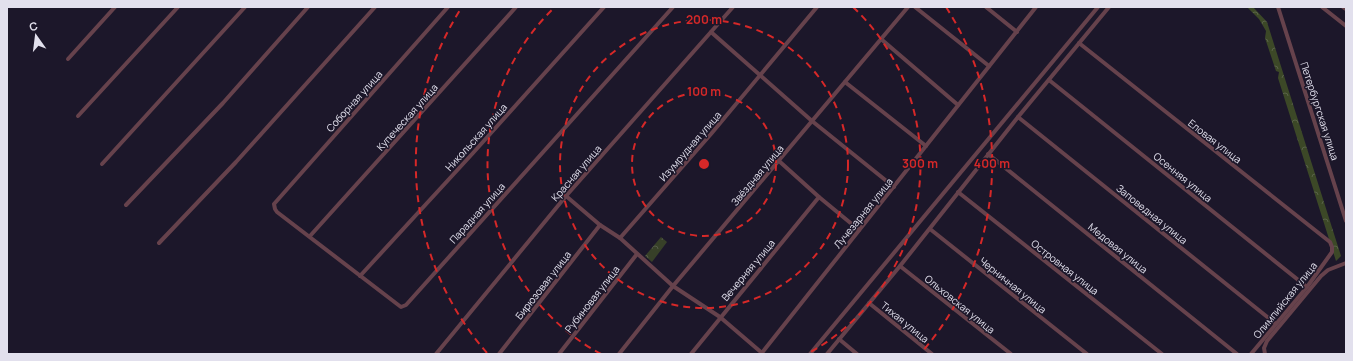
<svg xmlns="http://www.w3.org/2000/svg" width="1353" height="361" font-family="Manrope,sans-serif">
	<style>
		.forest { fill: url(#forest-crowns) }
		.park { fill: url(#park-crowns) }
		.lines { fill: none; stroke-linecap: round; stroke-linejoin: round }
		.street { stroke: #66424c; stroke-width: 4 }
		.ring { fill: none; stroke: #d62828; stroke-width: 2; stroke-dasharray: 7 5 }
		.labels { text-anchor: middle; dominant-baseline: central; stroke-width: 3; stroke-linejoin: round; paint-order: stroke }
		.street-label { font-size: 10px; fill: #e2e0ed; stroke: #1c172a }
		.centre { fill: #d62828; stroke: #1c172a; stroke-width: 2 }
		.ring-label { font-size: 12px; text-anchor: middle; font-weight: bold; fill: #d62828; stroke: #1c172a; stroke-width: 3; stroke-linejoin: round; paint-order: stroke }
	</style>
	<defs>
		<pattern id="forest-crowns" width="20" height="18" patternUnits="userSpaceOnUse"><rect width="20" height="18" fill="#3c4827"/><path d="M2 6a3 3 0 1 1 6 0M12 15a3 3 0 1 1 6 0" fill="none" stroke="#586247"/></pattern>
		<pattern id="park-crowns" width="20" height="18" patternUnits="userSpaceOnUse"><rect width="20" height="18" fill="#374028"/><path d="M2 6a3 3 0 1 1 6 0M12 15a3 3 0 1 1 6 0" fill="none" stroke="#545b48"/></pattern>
	</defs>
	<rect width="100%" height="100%" fill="#1c172a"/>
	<polygon class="forest" points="1247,7 1253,7 1267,22 1341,256 1336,261 1278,78 1279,72 1276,71 1265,38 1266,31 1259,19"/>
	<polygon class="park" points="661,237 667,242 652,262 645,256"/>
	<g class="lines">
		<g class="street">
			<polyline points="448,7 274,204 275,209 277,212 401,307 406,305 673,7"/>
			<polyline points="915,7 989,66"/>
			<polyline points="986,7 1017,32"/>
			<polyline points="1278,7 1346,221"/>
			<polyline points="1322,7 1346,26"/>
			<polyline points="1343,7 1346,9"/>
			<polyline points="711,32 812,121 894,187"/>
			<polyline points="881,39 958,105"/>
			<polyline points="1079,43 1330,242 1332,247 1332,252 1307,287 1251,354"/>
			<polyline points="68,59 115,7"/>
			<polyline points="1049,80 1307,287"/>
			<polyline points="845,82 926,146"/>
			<polyline points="78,116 178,7"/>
			<polyline points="1018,117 1276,324"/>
			<polyline points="988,154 1237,354"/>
			<polyline points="779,161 819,197 859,230"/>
			<polyline points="102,164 245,7"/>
			<polyline points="958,192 1162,354"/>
			<polyline points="566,196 600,225 620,238 673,286 720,317 762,353"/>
			<polyline points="126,205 223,103 308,7"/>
			<polyline points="930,229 1087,354"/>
			<polyline points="310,236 516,7"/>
			<polyline points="620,238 711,134 817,7"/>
			<polyline points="159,243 236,162 375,7"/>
			<polyline points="900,266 1011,354"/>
			<polyline points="360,276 473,153 604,7"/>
			<polyline points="869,303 932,354"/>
			<polyline points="839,339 857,354"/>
			<polyline points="436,354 566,196 733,7"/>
			<polyline points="499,354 600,225"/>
			<polyline points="559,354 637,254"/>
			<polyline points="619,354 673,286 908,7"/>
			<polyline points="691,354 819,197"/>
			<polyline points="761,354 1036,7"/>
			<polyline points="810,354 1098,7"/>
			<polyline points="827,354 900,266 1018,117 1109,7"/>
			<polyline points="1265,354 1264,348 1267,341 1321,276 1328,270 1346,263"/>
		</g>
	</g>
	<g class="ring">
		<circle cx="704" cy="164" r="72"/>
		<circle cx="704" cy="164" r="144"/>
		<path d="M601 354A216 216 0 0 1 555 7M853 7A216 216 0 0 1 807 354"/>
		<path d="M487 353A288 288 0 0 1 462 7M946 7A288 288 0 0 1 921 353"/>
	</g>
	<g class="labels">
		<g class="street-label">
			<text transform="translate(354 101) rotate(-48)">Соборная улица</text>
			<text transform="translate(1320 111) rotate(72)">Петербургская улица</text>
			<text transform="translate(407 117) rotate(-48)">Купеческая улица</text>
			<text transform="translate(476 137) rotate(-48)">Никольская улица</text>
			<text transform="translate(1215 141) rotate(38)">Еловая улица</text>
			<text transform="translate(690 146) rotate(-49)">Изумрудная улица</text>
			<text transform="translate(576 173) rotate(-49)">Красная улица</text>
			<text transform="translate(757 175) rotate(-50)">Звёздная улица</text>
			<text transform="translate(1183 177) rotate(39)">Осенняя улица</text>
			<text transform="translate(477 213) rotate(-48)">Парадная улица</text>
			<text transform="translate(863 213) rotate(-51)">Лучезарная улица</text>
			<text transform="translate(1152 214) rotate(39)">Заповедная улица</text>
			<text transform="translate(1118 248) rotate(39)">Медовая улица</text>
			<text transform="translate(1065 267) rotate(38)">Островная улица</text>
			<text transform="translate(748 270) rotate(-50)">Вечерняя улица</text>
			<text transform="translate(543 285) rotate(-52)">Бирюзовая улица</text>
			<text transform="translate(1013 285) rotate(39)">Черничная улица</text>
			<text transform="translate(592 299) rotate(-52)">Рубиновая улица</text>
			<text transform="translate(1285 300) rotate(-51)">Олимпийская улица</text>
			<text transform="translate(960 304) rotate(39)">Ольховская улица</text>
			<text transform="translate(905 322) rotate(39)">Тихая улица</text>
		</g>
	</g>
	<circle cx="704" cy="164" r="6" class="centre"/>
	<g class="ring-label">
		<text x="704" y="24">200 m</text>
		<text x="704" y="96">100 m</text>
		<text x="920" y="168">300 m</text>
		<text x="992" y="168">400 m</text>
	</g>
	<rect width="1353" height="361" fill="none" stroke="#e2e0ed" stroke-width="16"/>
	<g transform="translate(36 36) rotate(346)" stroke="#1c172a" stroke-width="3" paint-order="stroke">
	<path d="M0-3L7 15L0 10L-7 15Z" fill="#e2e0ed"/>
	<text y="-6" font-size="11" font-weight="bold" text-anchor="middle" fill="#e2e0ed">С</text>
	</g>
</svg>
